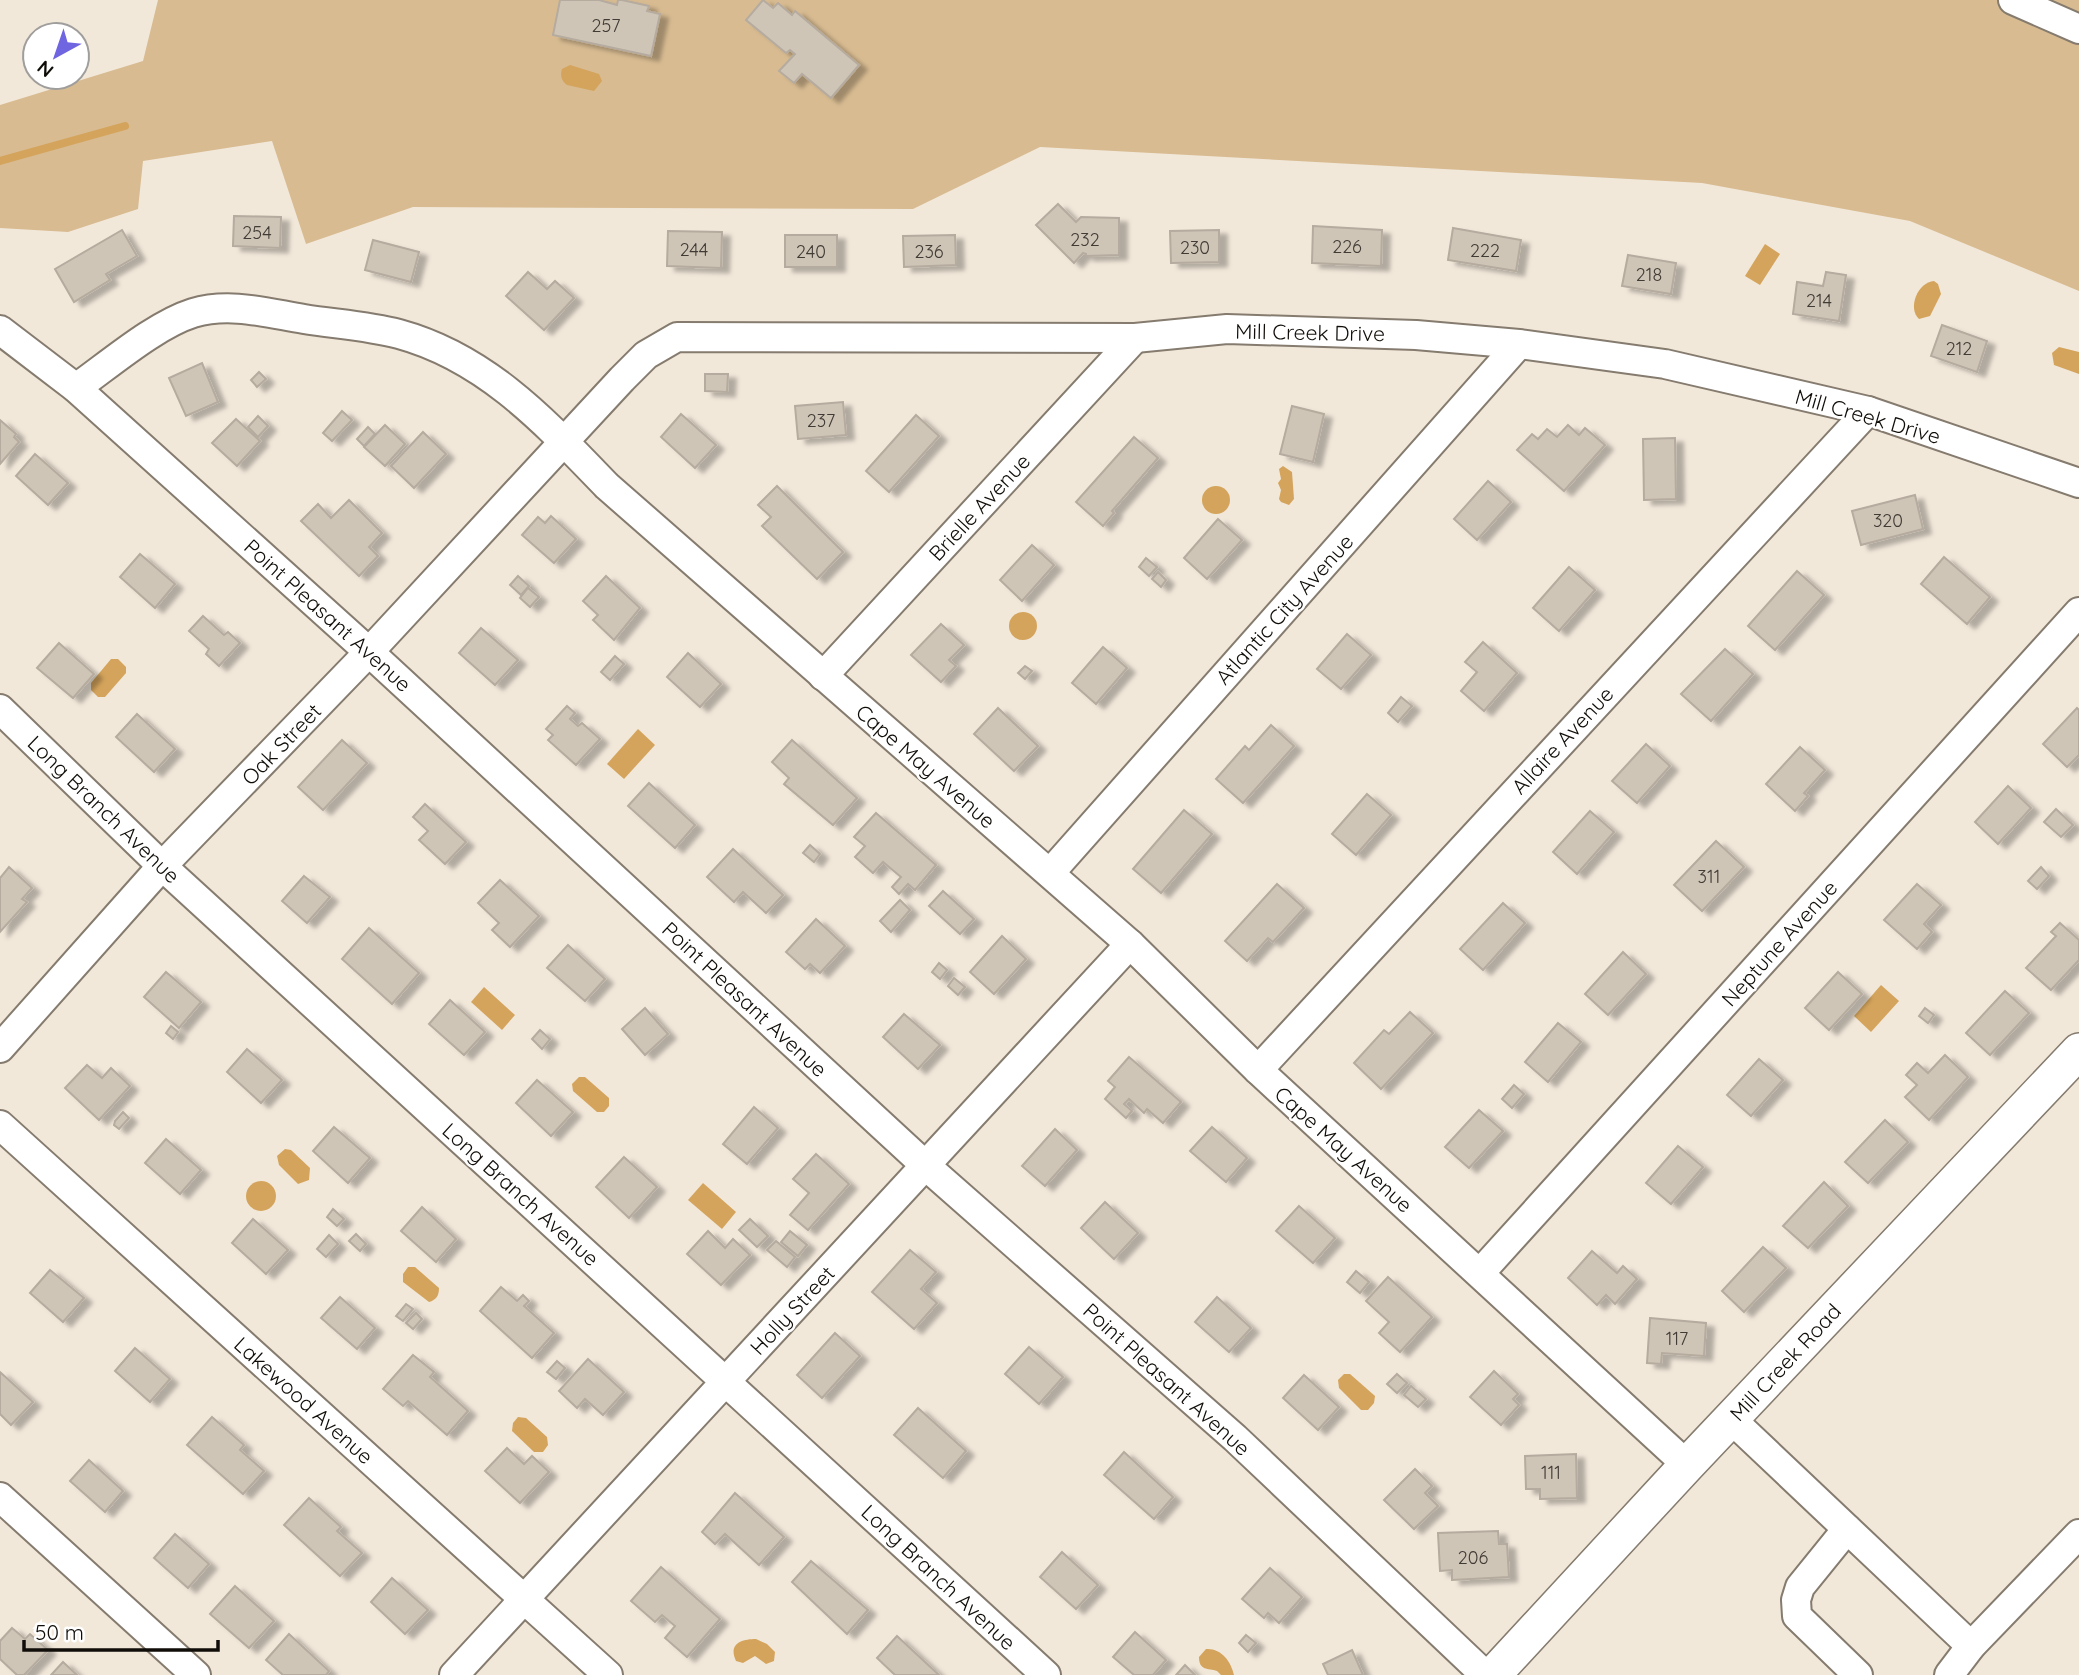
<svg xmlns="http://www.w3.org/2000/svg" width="2079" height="1675" font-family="Quicksand,sans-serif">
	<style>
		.green { fill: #d8bb91 }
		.water { fill: #d4a45c }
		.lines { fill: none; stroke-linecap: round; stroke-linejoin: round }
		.stream { stroke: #d4a45c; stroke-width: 8 }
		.building { fill: #cfc5b7; stroke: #b5ab9e; stroke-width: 2; filter: url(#shadow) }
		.minor-casing { stroke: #857b6e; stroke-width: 32 }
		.tertiary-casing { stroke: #857b6e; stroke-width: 38 }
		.minor { stroke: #fff; stroke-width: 28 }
		.tertiary { stroke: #fff; stroke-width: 35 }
		.labels { text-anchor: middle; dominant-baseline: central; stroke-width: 5; stroke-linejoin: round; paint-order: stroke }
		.number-label { font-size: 18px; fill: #403b34 }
		.street-label { font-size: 21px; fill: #100d08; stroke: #fff }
	</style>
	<defs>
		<filter id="shadow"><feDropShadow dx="8" dy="4.5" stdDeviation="2" flood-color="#0004"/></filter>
	</defs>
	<rect width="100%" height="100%" fill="#f2e8da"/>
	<polygon class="green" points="158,0 2079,0 2079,291 1910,221 1702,183 1040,147 913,209 413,207 306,244 272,141 143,161 138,209 68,232 0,228 0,105 143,61"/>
	<g class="water">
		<path d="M570,65L599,74L602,81L594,91L567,85C561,80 560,76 562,69Z"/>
		<polygon points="1765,244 1780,254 1760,285 1745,276"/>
		<path d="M1934,281L1938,284L1941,294L1930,316L1919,319C1907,308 1918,282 1934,281Z"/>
		<polygon points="2059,347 2079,352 2079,374 2054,365 2052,353"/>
		<polygon points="1283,466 1292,472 1294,499 1289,505 1281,502 1279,499 1281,490 1278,483 1281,479 1279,469"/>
		<circle cx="1216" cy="500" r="14"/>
		<circle cx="1023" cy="626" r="14"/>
		<polygon points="111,659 118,659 126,667 126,673 105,697 98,697 91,690 91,683"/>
		<polygon points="638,729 655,745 624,779 607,764"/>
		<polygon points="1881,985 1899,1001 1871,1032 1854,1016"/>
		<polygon points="484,987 515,1015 502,1030 471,1002"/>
		<polygon points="579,1077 585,1077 609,1098 609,1106 604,1112 597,1112 573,1091 572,1084"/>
		<polygon points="285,1149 291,1150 310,1168 309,1180 298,1184 279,1165 277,1156"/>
		<circle cx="261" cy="1196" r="15"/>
		<polygon points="703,1183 736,1212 722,1229 688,1200"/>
		<path d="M408,1267H415L439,1288C439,1296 436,1300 429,1302L403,1282V1274Z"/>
		<polygon points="1344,1374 1350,1374 1375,1396 1374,1403 1368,1410 1361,1410 1339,1388 1338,1380"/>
		<polygon points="518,1417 526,1418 547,1437 548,1445 543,1452 534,1452 512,1431 513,1423"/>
		<path d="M756,1639L767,1644L775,1652L774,1661L766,1664L755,1656L743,1663L736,1661C728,1644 741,1639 756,1639Z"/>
		<path d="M1206,1649C1221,1648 1231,1661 1234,1675H1221L1217,1671C1208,1668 1199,1671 1199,1657Z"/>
	</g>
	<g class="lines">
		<polyline class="stream" points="0,161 125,126"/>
	</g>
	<g class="building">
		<polygon points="560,0 599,0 617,5 618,0 622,0 649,6 647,11 660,14 651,56 553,35"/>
		<polygon points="763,0 773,8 778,3 792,15 795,11 859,65 831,98 802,74 794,83 779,71 795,54 790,50 786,53 746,20"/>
		<polygon points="1058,204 1076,222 1081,217 1119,218 1119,255 1086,256 1086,254 1083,253 1074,263 1036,225"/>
		<polygon points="234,216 281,217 280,248 233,246"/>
		<polygon points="1313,226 1382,230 1381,266 1312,263"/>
		<polygon points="1453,228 1521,240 1516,271 1448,260"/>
		<polygon points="122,230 137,256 106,274 110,280 74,302 55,269"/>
		<polygon points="1219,230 1219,262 1171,263 1170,231"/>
		<polygon points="668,231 722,232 721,268 667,266"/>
		<rect x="785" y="235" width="52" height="32"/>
		<polygon points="955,235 956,265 904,267 903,236"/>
		<polygon points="373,240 419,252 411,282 365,270"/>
		<polygon points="1628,255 1676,263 1671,294 1622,286"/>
		<polygon points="528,272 547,289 555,281 574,298 544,330 506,296"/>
		<polygon points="1826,272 1846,275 1839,321 1793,314 1797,282 1823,286"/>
		<polygon points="1942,325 1987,341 1977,372 1931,356"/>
		<polygon points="202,363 218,402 186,416 169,378"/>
		<polygon points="259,372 266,379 257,387 251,380"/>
		<polygon points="705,374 728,374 727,392 705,391"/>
		<polygon points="843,402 846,435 798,439 795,406"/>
		<polygon points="1292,406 1324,414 1313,462 1280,454"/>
		<polygon points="342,411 352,420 332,441 323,433"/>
		<polygon points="681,414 716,445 695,468 661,437"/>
		<polygon points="916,415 939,436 889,492 866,471"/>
		<polygon points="258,416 268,426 258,437 248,427"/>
		<polygon points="236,419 260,441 237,466 212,443"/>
		<polygon points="0,420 16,434 14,437 19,442 0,464"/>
		<polygon points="385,425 405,444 385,466 364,447"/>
		<polygon points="1568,425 1579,435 1585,428 1605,445 1564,491 1517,450 1532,434 1538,439 1547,429 1557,437"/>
		<polygon points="368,427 375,434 364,446 357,439"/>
		<polygon points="423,432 446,454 414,488 391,466"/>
		<polygon points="1134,437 1158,458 1112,511 1114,513 1103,526 1076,502"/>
		<polygon points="1675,438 1676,499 1644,500 1643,439"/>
		<polygon points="35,454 68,483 48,505 16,476"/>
		<polygon points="1488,481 1511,502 1477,540 1454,519"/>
		<polygon points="777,486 843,552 817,579 762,526 771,517 758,505"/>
		<polygon points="1915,495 1923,529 1861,545 1852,511"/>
		<polygon points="349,500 382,533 369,547 378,556 359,576 301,521 318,504 331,518"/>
		<polygon points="551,516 576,539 554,563 522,535 538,517 545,523"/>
		<polygon points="1218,519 1242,540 1207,579 1184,558"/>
		<polygon points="1032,545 1054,565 1022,601 1000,580"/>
		<polygon points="140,554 175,584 155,608 120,577"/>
		<polygon points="1944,557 1990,597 1967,624 1921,584"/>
		<polygon points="1146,558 1157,567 1149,576 1139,567"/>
		<polygon points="1569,567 1595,590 1559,631 1533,608"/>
		<polygon points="1797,571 1824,595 1775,650 1748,626"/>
		<polygon points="1158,572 1166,580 1161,587 1152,579"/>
		<polygon points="518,576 529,586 521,595 510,585"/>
		<polygon points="606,576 640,608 614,640 593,620 598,615 583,601"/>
		<polygon points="528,588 539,597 530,607 520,598"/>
		<polygon points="203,616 224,635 228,632 240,643 219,666 206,654 209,649 189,631"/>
		<polygon points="941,624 964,645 949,660 956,666 941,682 911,655"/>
		<polygon points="481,628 518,660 495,685 459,653"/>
		<polygon points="1347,634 1371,655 1341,689 1317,669"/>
		<polygon points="1483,642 1517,673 1484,711 1461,691 1477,672 1465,662"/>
		<polygon points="59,643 94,674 73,698 37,668"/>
		<polygon points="1103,647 1127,668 1096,704 1072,683"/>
		<polygon points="1725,649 1753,674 1711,721 1681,694"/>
		<polygon points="688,653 721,684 700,707 667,677"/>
		<polygon points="615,656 624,664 610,680 601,672"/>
		<polygon points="1025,666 1032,671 1025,679 1018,673"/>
		<polygon points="1401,697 1412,706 1398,722 1388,713"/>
		<polygon points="567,706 575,713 570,719 578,726 582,723 600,739 576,765 548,740 553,735 546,729"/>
		<polygon points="998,708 1038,746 1014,771 974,734"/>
		<polygon points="2077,708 2079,710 2079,755 2067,767 2043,744"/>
		<polygon points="137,714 175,749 154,772 116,737"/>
		<polygon points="1271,725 1294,746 1243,803 1216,779 1245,746 1249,750"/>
		<polygon points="342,740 367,763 323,810 298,787"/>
		<polygon points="792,740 857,798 833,825 784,784 789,778 772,762"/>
		<polygon points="1646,744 1670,766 1637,803 1612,781"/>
		<polygon points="1800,747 1825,770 1804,793 1808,796 1795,811 1766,784"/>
		<polygon points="649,783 695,825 675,848 628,806"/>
		<polygon points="2008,786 2031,808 1998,844 1975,822"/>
		<polygon points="1367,794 1391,815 1356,855 1332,834"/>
		<polygon points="425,804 466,842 445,864 419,840 428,831 413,817"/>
		<polygon points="2056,809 2073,825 2061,837 2044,822"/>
		<polygon points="1184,810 1212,834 1161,893 1133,869"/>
		<polygon points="1590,811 1614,832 1577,874 1553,852"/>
		<polygon points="876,813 936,865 915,890 908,884 899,894 892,887 901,877 883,862 873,873 855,857 865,846 854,837"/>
		<polygon points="1716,841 1744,867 1702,911 1674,885"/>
		<polygon points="810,845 820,854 814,862 803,853"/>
		<polygon points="733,849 783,895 766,913 743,892 734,902 707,877"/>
		<polygon points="9,867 32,888 22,899 27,902 0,932 0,878"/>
		<polygon points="2041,867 2049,876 2037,889 2028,881"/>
		<polygon points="304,876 330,897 307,923 282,901"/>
		<polygon points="500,880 539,916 510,947 492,930 499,923 478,903"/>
		<polygon points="1277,884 1304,908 1273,942 1268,938 1247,961 1225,941"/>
		<polygon points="1917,884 1941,905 1924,924 1932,932 1917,949 1884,920"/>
		<polygon points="943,891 974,919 960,934 929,906"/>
		<polygon points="900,900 910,910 891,932 880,921"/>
		<polygon points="1503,903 1525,923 1483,970 1460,949"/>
		<polygon points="816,919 845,946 820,973 810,964 805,969 786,952"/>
		<polygon points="2060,923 2079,940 2079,960 2051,990 2026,968 2056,936 2051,932"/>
		<polygon points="369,928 419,973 392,1004 342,959"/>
		<polygon points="1002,936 1026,959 994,994 970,972"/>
		<polygon points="568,945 605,979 585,1001 547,968"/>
		<polygon points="1623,952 1646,974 1608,1015 1585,994"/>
		<polygon points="939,963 947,970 940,979 932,972"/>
		<polygon points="166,972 201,1002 179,1028 144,997"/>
		<polygon points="1838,972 1862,994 1829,1030 1805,1008"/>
		<polygon points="954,978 965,987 958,995 948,986"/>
		<polygon points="2005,991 2029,1013 1990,1055 1966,1033"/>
		<polygon points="450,1000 485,1032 464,1055 429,1024"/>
		<polygon points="645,1008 668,1034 645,1055 622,1029"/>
		<polygon points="1925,1008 1934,1015 1928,1023 1919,1016"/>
		<polygon points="1410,1012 1433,1033 1381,1089 1354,1063 1384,1030 1389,1034"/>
		<polygon points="904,1014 940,1045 918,1069 883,1037"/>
		<polygon points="1558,1023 1581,1042 1548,1082 1525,1062"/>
		<polygon points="171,1026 178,1032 173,1039 166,1033"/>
		<polygon points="540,1030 550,1039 542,1049 532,1039"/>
		<polygon points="247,1049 282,1080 261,1103 227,1072"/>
		<polygon points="1945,1055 1968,1077 1929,1120 1905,1097 1917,1085 1906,1075 1917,1063 1928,1073"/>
		<polygon points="1129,1057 1181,1102 1163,1123 1147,1109 1144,1113 1129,1099 1124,1104 1132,1111 1126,1118 1105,1099 1115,1087 1108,1081"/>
		<polygon points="1759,1059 1783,1080 1751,1116 1727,1095"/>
		<polygon points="87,1065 102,1078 111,1068 130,1086 99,1120 65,1088"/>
		<polygon points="537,1080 573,1112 551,1136 516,1103"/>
		<polygon points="1514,1085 1524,1094 1512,1108 1502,1099"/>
		<polygon points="754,1107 778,1128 747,1164 723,1144"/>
		<polygon points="1479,1110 1503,1131 1469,1168 1445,1147"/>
		<polygon points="123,1112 129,1118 119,1129 114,1125 115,1121"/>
		<polygon points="1885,1120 1908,1142 1868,1183 1845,1162"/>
		<polygon points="334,1127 370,1158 348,1183 313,1151"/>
		<polygon points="1212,1127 1247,1158 1226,1182 1190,1151"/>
		<polygon points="1055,1129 1077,1150 1045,1186 1022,1166"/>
		<polygon points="166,1139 201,1170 180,1194 145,1163"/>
		<polygon points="1678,1146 1703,1167 1671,1204 1646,1183"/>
		<polygon points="816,1154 849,1184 808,1230 790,1215 809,1193 793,1179"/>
		<polygon points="624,1157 657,1187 629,1218 596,1187"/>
		<polygon points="1824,1182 1848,1206 1808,1248 1783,1226"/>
		<polygon points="1105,1202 1138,1233 1114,1259 1081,1228"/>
		<polygon points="1299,1206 1335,1238 1313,1263 1276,1231"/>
		<polygon points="422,1207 456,1239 436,1262 401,1231"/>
		<polygon points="333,1209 344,1219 337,1226 327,1217"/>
		<polygon points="253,1219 288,1250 266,1274 232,1243"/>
		<polygon points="750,1219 768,1236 757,1247 739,1230"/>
		<polygon points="708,1231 725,1248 733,1239 750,1255 721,1285 687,1254"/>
		<polygon points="790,1231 807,1245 798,1256 781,1242"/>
		<polygon points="356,1234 366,1244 360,1251 349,1241"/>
		<polygon points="329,1235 338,1244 326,1257 317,1249"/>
		<polygon points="776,1241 795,1257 787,1267 767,1250"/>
		<polygon points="1763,1247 1786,1268 1744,1312 1722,1291"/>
		<polygon points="910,1250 936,1272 921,1289 937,1303 914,1329 872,1292"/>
		<polygon points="1592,1251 1617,1273 1623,1266 1637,1279 1615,1304 1606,1295 1597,1305 1568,1278"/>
		<polygon points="50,1270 84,1298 63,1322 30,1293"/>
		<polygon points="1356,1271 1369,1282 1360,1293 1347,1282"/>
		<polygon points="1388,1277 1432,1317 1400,1352 1379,1333 1389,1322 1366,1301"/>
		<polygon points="501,1287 517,1301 523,1295 529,1301 524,1306 554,1333 532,1358 480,1311"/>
		<polygon points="340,1297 375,1328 357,1349 321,1318"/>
		<polygon points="1217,1297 1251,1328 1229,1352 1195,1322"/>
		<polygon points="406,1304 413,1309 403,1321 396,1316"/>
		<polygon points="416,1313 422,1319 413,1329 406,1323"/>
		<polygon points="1650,1318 1706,1323 1704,1356 1662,1353 1661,1364 1647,1363"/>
		<polygon points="835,1333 860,1356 822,1398 797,1375"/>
		<polygon points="1029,1347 1063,1377 1039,1404 1005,1374"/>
		<polygon points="135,1348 170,1379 150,1402 115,1371"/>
		<polygon points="413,1355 434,1372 430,1377 468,1411 447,1435 408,1401 403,1406 383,1389"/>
		<polygon points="588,1359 624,1392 603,1415 585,1399 577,1408 559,1391"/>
		<polygon points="557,1361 565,1368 556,1379 547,1372"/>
		<polygon points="1494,1371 1518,1394 1513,1399 1519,1405 1501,1425 1470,1397"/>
		<polygon points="0,1372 33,1402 11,1425 0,1414"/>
		<polygon points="1397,1374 1407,1383 1397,1393 1387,1384"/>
		<polygon points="1304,1375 1339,1407 1318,1430 1283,1398"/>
		<polygon points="1411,1386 1426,1399 1418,1407 1404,1395"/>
		<polygon points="918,1408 966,1451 943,1478 894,1435"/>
		<polygon points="212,1417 244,1445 240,1450 264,1471 243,1494 187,1445"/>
		<polygon points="507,1448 524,1464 532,1456 549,1472 520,1503 485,1471"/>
		<polygon points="1124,1452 1173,1497 1154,1519 1104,1475"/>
		<polygon points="1576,1454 1577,1498 1540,1499 1540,1489 1526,1489 1525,1456"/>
		<polygon points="89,1460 123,1491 105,1512 70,1481"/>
		<polygon points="1415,1469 1432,1486 1425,1493 1438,1506 1414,1529 1384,1500"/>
		<polygon points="735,1493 784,1537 759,1565 725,1534 715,1544 702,1532"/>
		<polygon points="309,1498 341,1527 337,1531 362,1553 340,1576 284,1525"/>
		<polygon points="1498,1531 1499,1544 1507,1544 1509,1577 1452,1580 1452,1570 1440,1571 1438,1533"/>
		<polygon points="175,1534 209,1564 188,1588 154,1558"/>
		<polygon points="1062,1552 1098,1585 1076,1609 1040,1577"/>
		<polygon points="811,1561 868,1610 847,1634 792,1582"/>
		<polygon points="661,1567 720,1619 687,1657 665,1638 675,1626 662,1615 655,1622 631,1601"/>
		<polygon points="1270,1568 1302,1597 1279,1623 1268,1613 1264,1618 1242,1599"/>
		<polygon points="392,1578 428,1610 405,1634 371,1602"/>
		<polygon points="235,1586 274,1621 249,1648 210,1614"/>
		<polygon points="12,1628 25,1639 30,1634 48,1650 24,1675 17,1675 0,1659 0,1641"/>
		<polygon points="1135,1632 1166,1660 1153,1675 1134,1675 1113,1657"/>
		<polygon points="289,1634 329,1671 326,1675 283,1675 266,1660"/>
		<polygon points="1246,1635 1256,1643 1248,1652 1239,1643"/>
		<polygon points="897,1636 939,1675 895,1675 877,1658"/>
		<polygon points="1352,1650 1363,1675 1328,1675 1323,1664"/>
		<polygon points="63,1662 77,1675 51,1675"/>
		<polygon points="1185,1665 1195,1675 1176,1675"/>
	</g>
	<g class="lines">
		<defs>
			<g id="minor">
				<polyline points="2013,0 2079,29"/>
				<polyline points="0,330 76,388 369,652 926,1166 1235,1438 1485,1675"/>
				<path d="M76,388C110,364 155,325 193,313C230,302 267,313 304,319C335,324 368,326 399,334C487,358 546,423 607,486L1130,944L1258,1070L1687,1465"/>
				<polyline points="823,676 1135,338"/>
				<polyline points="0,709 162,866 1046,1675"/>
				<polyline points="1050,873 1519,344"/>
				<polyline points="0,1048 162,866 369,652 622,379 646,355 677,337 1135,338 1227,329 1416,335 1519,344 1665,364 1868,411 2079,483"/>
				<polyline points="1258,1070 1868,411"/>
				<polyline points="0,1125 608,1675"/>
				<polyline points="1480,1273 2079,612"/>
				<polyline points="1731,1419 1971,1646"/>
				<polyline points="0,1497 196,1675"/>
				<polyline points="1847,1529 1800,1587 1796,1600 1797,1616 1858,1675"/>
				<polyline points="454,1675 1130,944"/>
				<polyline points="1949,1675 1971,1646 2079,1534"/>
			</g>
			<polyline id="tertiary" points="1493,1675 1687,1465 2079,1051"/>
		</defs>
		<use href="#minor" class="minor-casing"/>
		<use href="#tertiary" class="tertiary-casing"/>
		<use href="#minor" class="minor"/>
		<use href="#tertiary" class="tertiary"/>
	</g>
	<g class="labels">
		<g class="number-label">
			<text x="606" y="25">257</text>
			<text x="257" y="232">254</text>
			<text x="1085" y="239">232</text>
			<text x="1347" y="246">226</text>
			<text x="1195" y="247">230</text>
			<text x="694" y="249">244</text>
			<text x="1485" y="250">222</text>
			<text x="811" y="251">240</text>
			<text x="929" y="251">236</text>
			<text x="1649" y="274">218</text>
			<text x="1819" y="300">214</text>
			<text x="1959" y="348">212</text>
			<text x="821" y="420">237</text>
			<text x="1888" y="520">320</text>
			<text x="1709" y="876">311</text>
			<text x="1677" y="1338">117</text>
			<text x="1551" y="1472">111</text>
			<text x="1473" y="1557">206</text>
		</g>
		<g class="street-label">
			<text transform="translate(1310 332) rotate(1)">Mill Creek Drive</text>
			<text transform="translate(1868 416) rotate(16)">Mill Creek Drive</text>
			<text transform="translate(979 507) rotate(-47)">Brielle Avenue</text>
			<text transform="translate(1284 609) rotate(-48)">Atlantic City Avenue</text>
			<text transform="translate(328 615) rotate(42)">Point Pleasant Avenue</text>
			<text transform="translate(1562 740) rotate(-47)">Allaire Avenue</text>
			<text transform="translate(281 744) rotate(-46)">Oak Street</text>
			<text transform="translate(926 766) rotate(41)">Cape May Avenue</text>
			<text transform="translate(104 809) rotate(44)">Long Branch Avenue</text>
			<text transform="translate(1779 943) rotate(-48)">Neptune Avenue</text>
			<text transform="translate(745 999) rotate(43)">Point Pleasant Avenue</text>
			<text transform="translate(1344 1149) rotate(42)">Cape May Avenue</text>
			<text transform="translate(521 1194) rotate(42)">Long Branch Avenue</text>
			<text transform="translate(792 1310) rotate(-47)">Holly Street</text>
			<text transform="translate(1785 1362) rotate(-47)">Mill Creek Road</text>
			<text transform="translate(1167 1379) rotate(42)">Point Pleasant Avenue</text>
			<text transform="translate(304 1400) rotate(42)">Lakewood Avenue</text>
			<text transform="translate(939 1577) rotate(43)">Long Branch Avenue</text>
		</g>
	</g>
	<g transform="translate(56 56) rotate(220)"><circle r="33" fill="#ffffff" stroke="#9f9e9c" stroke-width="2"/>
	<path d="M0-5L12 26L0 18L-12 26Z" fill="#7065e0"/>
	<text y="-10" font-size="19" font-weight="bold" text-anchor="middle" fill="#100d08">N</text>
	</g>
	<path d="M24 1640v10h194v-10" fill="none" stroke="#100d08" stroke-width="3.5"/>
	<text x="35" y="1640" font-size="21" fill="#100d08" stroke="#ffffff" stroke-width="5" paint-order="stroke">50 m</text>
</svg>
